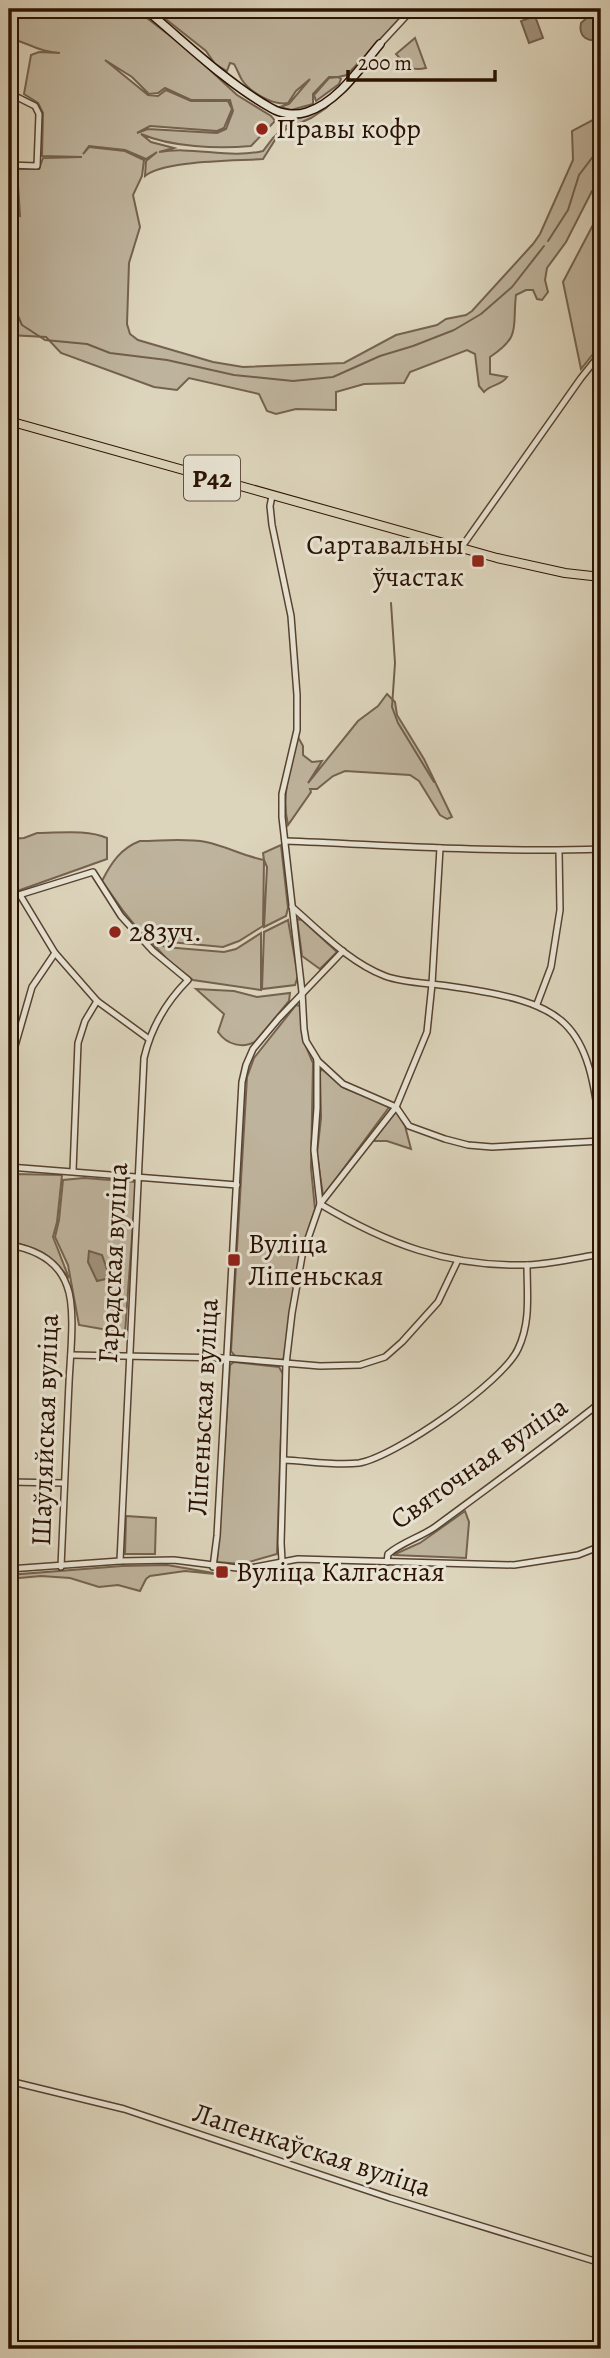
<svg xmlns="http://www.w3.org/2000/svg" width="610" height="2358" font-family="Alegreya,serif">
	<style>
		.green { fill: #beb39c; stroke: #74624f; stroke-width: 2; fill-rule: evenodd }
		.water { fill: #a0927c; stroke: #715f4b; stroke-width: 2 }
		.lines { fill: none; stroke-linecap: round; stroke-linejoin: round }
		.stream { stroke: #715f4b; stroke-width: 2 }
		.street-casing { stroke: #574230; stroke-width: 8 }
		.secondary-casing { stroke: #2b1202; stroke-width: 10 }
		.primary-casing { stroke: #2b1202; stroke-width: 10 }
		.street { stroke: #e8e3d3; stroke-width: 5 }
		.secondary { stroke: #e8e3d3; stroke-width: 7 }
		.primary { stroke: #dcd4bb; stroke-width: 8 }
		.poi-dot { fill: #8f2418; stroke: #e8e3d3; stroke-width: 2.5 }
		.labels { text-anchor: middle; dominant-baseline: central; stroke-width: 6; stroke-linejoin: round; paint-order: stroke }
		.shield { fill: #e8e3d3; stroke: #645141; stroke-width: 2 }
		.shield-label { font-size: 26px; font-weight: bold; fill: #2b1202 }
		.poi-label { font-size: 28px; fill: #2b1202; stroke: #e8e3d3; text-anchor: start }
		.street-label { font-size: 28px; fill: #2b1202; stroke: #e8e3d3 }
	</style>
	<rect width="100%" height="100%" fill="#dcd4bb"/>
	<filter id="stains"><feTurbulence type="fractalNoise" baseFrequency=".00286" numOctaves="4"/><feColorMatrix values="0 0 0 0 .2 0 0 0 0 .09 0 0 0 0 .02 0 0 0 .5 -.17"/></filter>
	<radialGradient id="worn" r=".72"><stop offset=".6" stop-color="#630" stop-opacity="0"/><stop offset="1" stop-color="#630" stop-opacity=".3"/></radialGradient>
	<g class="green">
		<path d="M9,9H135L186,48L237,95L271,116L275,121L251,146C217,149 171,147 141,134L151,142L174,148L159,152C193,146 229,159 263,151L273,138L293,120L313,113L341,93L326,108L311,118L286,129L275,140L263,159C237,161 164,160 145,176L146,161L157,152L146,159L125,150L89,146L83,154L89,147L125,151L144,160L142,176L133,195L140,227L129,263L127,324L130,334L138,340L213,362L243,367L344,363L396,335L437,325L446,319L466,315L472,311L533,244L540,234L573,160L572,131L593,120V113L601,108V186L592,191L566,242L547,268L545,280L548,292L542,300L537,299L533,290H526L516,295C512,327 522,336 490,357V374L507,377C501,386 491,384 484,392L479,386L475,354L467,350L410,372L404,383L364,384L336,392V410L296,409L276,414L267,411L259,394L189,378L177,390L154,387L61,353L46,337L9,335V212L20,216L17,169H39L43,158L82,157L42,156L43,113L38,103L24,94L31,55L39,52L60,53C39,52 29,43 9,38ZM105,60L132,77L149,94L158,93L165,88L191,100H230L233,111L226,129L217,133L148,129L137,133L150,126L217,131L224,128L232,109L228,101H191L166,90L158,96L148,95Z"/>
		<path d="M153,9H402L404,14L347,75L338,77L341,79L339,84L316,101L314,95L329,78L338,77H329L313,94V104L291,110L280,107L289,104L310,79L296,91L288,103C273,106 250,92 242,80C239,75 237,69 234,64L230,63L227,71L215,64L206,51Z"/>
		<path d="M415,38L426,68C410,72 406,65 396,54Z"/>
		<polygon points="594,223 601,270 601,344 581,369 563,282"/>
		<path d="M387,694L395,702L397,715L424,759L452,817L447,819L440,815L419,781L410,775L345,771L333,776L317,789H310L311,792L288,825C281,796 290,766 298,737L303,746V755L312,762L322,761L308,783L358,721L378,706Z"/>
		<path d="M37,833C59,833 87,829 107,838V859L9,894V839L24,838Z"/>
		<path d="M140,841C161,841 185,838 206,842C226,846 243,856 264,860L263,853L281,845L288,908L286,916L264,927L267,867L264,860L263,926L239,941L223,947L170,942L157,934L141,933L124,912L102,881C111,863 121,848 140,841Z"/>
		<polygon points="297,919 302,920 337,952 320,969 302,956"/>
		<polygon points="288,920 298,976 295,985 262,989 264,932"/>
		<polygon points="261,933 261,990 193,980 169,961 151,942 157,941 165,947 224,952 236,949"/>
		<path d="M196,989L234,991L257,997L290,993L289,1001L256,1041C243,1049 227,1045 218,1032L224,1014Z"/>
		<polygon points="296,1005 301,1006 304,1042 313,1063 311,1168 315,1209 299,1259 284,1358 282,1360 235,1356 231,1351 247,1077 254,1058"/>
		<polygon points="322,1069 344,1088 390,1106 323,1196 317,1154 321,1118 320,1072"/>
		<polygon points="396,1111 405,1126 411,1149 387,1141 373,1141"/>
		<path d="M13,1174L62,1175L57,1222L53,1237L69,1278C49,1254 42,1249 11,1242Z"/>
		<polygon points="84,1178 136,1182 125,1333 79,1325 68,1265 55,1237 59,1220 63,1180"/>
		<polygon points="234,1362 279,1367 283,1374 277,1554 242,1564 217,1562 230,1365"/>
		<polygon points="465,1511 469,1522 466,1558 393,1555 420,1543"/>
		<polygon points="126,1516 156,1518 155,1554 125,1554"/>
		<polygon points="167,1565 225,1575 185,1571 150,1576 146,1579 140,1591 118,1585 99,1587 70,1578 41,1576 9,1579 9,1575 122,1566"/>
	</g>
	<g class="water">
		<path d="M590,15L601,17V38C589,44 578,37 581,23Z"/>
		<polygon points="535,16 543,38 529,43 521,21"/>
		<polygon points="89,1251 102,1255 110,1278 97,1281 88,1262"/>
	</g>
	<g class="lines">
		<g class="stream">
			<polyline points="548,241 568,210 579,175 601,146"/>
			<polyline points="9,289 15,296 14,307 22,325 45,340 87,344 110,353 167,360 234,375 293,381 333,377 380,356 413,346 454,330 481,314 512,287 544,246"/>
			<polyline points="391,603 395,663 392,707 398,723 434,782"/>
		</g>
		<defs>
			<g id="street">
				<polyline points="380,44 406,16"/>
				<polyline points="9,93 35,106 39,114 37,166 9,165"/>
				<path d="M272,496L270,506L272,525L291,616L297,695V730L282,794V817L302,992L304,1029L306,1041L317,1059V1108L314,1150L320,1204C387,1244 448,1267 527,1265C552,1264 577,1258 601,1254"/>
				<polyline points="461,548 581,378 601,353"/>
				<path d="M285,841C390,845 496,853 601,849"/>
				<polyline points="20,895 55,953 97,1001 149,1039"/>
				<path d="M9,898L93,872L121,916L153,951L188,980C166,1002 151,1028 144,1058L120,1561"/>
				<path d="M292,907C321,932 349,962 385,976C404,983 428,983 448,986C567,1003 589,1018 601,1140"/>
				<polyline points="537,1004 551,967 560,910 559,851"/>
				<polyline points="317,1060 343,1084 396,1107 409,1126 445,1139 468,1145 492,1147 601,1141"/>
				<polyline points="9,1167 237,1185"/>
				<polyline points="73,1171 78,1043 85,1021 97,1001"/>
				<polyline points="9,1177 13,1053 32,987 55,953"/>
				<path d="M9,1245C34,1249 58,1260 67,1286C76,1308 70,1358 69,1383C66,1444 64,1505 61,1567"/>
				<polyline points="71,1355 226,1358 320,1366 360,1365 385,1357 402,1342 438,1302 458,1260"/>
				<path d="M284,1460C307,1461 337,1466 359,1463C395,1457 503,1382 518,1349C531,1322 527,1293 527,1265"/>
				<polyline points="9,1482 64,1483"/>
				<polyline points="282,1561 281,1543 286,1364 292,1313 302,1256 320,1204 396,1107 427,1032 432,984 440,848"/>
				<path d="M387,1562L388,1554C402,1542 421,1537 435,1527C491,1486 547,1445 601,1402"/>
				<polyline points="213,1567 217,1536 242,1082 246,1065 253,1049 279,1018 343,951"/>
				<polyline points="9,1569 120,1561 174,1560 245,1569 298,1559 514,1565 578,1555 601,1546"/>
				<polyline points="9,2081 124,2109 390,2198 601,2263"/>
			</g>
			<path id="secondary" d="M145,9C185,42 225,82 271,108C281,114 295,116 307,112C338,102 360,68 380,44"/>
			<polyline id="primary" points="9,421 497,558 565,573 601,577"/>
		</defs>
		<use href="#street" class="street-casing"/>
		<use href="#secondary" class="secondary-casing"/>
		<use href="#primary" class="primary-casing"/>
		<use href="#street" class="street"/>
		<use href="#secondary" class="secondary"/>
		<use href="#primary" class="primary"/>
	</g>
	<g class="poi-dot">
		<circle cx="262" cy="129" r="7"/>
		<rect x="471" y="554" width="14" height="14" rx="3.5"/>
		<circle cx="115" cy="932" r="7"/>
		<rect x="227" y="1253" width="14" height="14" rx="3.5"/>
		<rect x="215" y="1565" width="14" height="14" rx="3.5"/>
	</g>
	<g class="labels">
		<rect class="shield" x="184" y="455.5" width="56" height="45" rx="5"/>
		<g class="shield-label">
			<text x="212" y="478">Р42</text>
		</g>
		<g class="poi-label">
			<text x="276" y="129">Правы кофр</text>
			<text x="464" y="545" text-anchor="end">Сартавальны<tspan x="464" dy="32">ўчастак</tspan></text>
			<text x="129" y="932">283уч.</text>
			<text x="248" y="1244">Вуліца<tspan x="248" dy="32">Ліпеньская</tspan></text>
			<text x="236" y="1572">Вуліца Калгасная</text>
		</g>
		<g class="street-label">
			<text transform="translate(113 1263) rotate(-87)">Гарадская вуліца</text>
			<text transform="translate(203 1407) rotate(-87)">Ліпеньская вуліца</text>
			<text transform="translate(45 1430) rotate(-88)">Шаўляйская вуліца</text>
			<text transform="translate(479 1463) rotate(-35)">Святочная вуліца</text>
			<text transform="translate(312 2150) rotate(18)">Лапенкаўская вуліца</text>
		</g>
	</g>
	<rect width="610" height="2358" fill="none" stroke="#dcd4bb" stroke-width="35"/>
	<rect x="10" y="10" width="589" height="2337" fill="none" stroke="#2b1202" stroke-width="3.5"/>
	<rect x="18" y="18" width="575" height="2323" fill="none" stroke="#2b1202" stroke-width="2"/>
	<path d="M348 70v10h147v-10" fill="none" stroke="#2b1202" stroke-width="3.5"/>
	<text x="358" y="70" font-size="21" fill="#2b1202" stroke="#e8e3d3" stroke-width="5" paint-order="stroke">200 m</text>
	<rect width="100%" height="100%" filter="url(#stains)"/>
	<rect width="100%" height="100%" fill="url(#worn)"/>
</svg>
